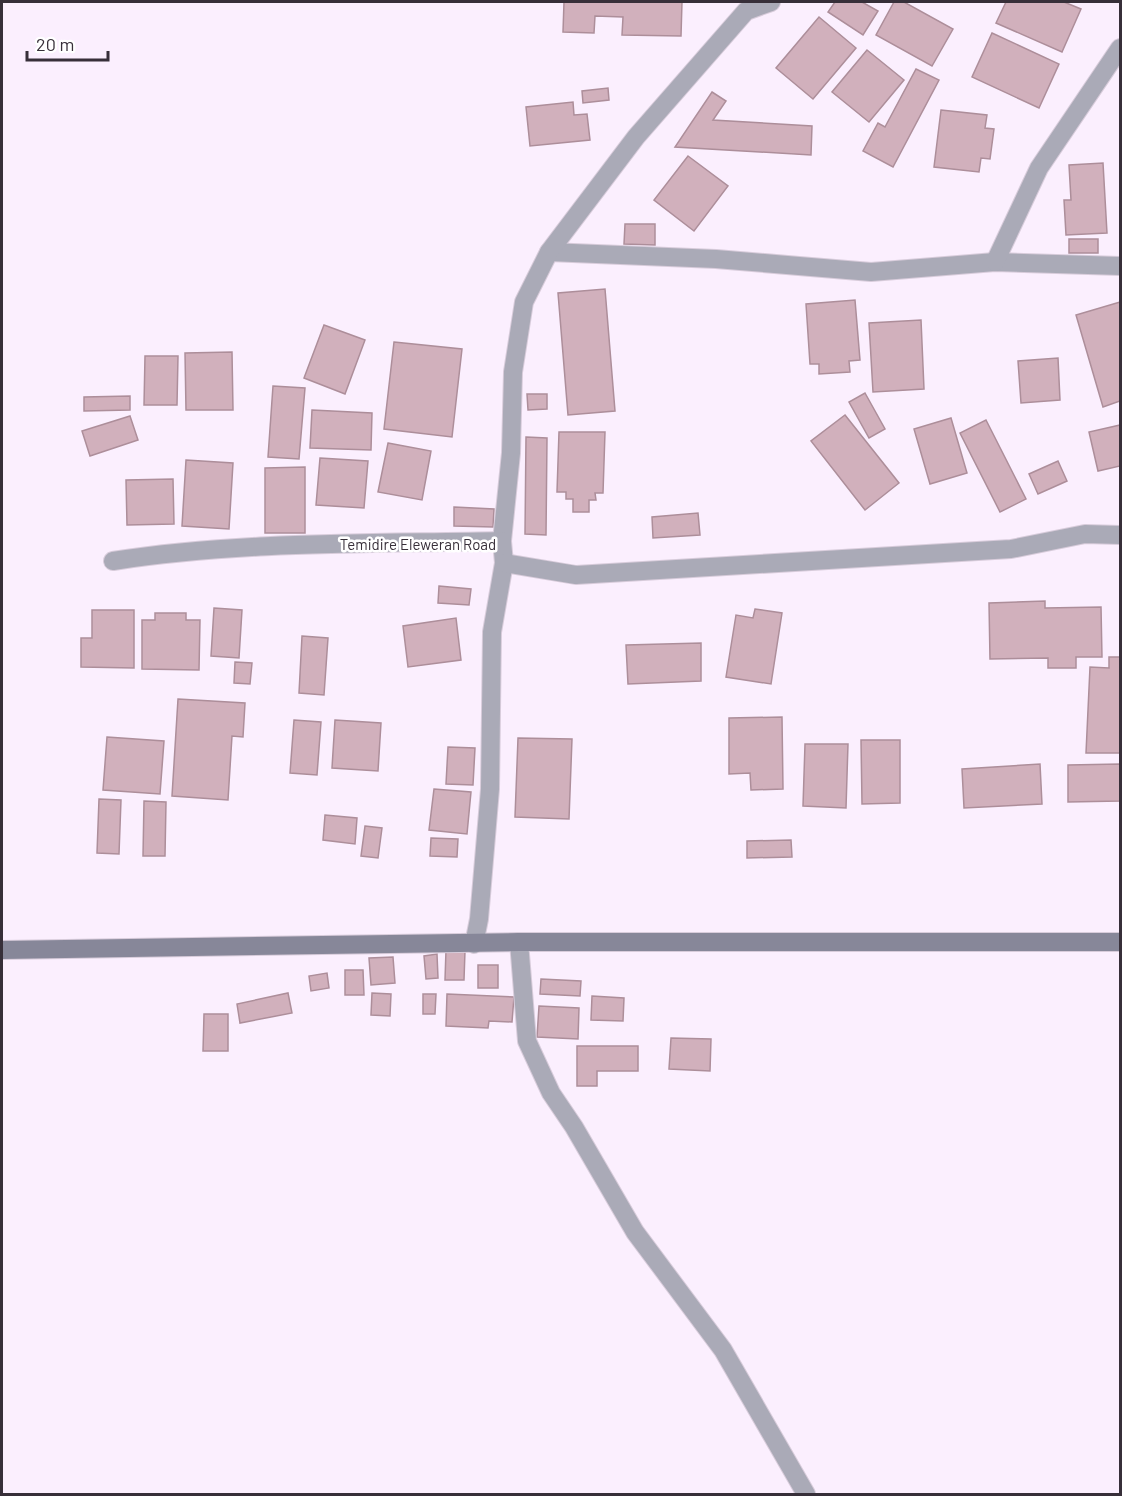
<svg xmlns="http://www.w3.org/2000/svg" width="1122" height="1496" font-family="Barlow,sans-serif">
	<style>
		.building { fill: #d1b0bc; stroke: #ad8e9a; stroke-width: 1.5 }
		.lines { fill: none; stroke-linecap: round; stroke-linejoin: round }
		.street-casing { stroke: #d8ccdb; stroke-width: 20 }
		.secondary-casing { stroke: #d8ccdb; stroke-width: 20 }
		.street { stroke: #aaaab7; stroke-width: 18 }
		.secondary { stroke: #878799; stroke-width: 18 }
		.labels { text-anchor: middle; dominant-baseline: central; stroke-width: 5; stroke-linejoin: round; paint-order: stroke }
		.street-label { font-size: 15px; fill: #372f39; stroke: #fff }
	</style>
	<rect width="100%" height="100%" fill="#fbeffe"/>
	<g class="building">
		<polygon points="564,2 682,2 681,36 622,35 623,17 595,16 594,33 563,32"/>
		<polygon points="835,2 862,2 878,11 863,35 828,12"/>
		<polygon points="894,2 904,2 953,29 932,66 876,35"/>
		<polygon points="1006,2 1064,2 1081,9 1062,52 996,23"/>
		<polygon points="819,17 856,48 813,99 776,68"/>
		<polygon points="992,33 1059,64 1039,108 972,77"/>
		<polygon points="867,50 904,80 869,122 832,92"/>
		<polygon points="916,69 939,80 893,167 863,151 878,123 885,127"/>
		<polygon points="608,88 609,100 583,103 582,91"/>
		<polygon points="712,92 726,101 713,120 812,126 811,155 675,147"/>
		<polygon points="573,102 574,115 587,114 590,140 530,146 526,107"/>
		<polygon points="941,110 987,115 985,128 994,129 990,159 981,158 979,172 934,167"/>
		<polygon points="688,156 728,186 694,231 654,200"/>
		<polygon points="1103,163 1107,233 1066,235 1064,200 1071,200 1069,165"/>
		<polygon points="625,224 655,224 655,245 624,244"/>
		<rect x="1069" y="239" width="29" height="14"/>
		<polygon points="605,289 615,411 568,415 558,293"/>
		<polygon points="855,300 860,360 849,361 850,372 819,374 819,364 810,364 806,304"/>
		<polygon points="1120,302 1120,401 1103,407 1076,315"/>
		<polygon points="921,320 924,389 873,392 869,323"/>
		<polygon points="324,325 365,340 345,394 304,378"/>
		<polygon points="394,342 462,349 452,437 384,429"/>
		<polygon points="232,352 233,410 186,410 185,353"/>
		<polygon points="145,356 178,356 177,405 144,405"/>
		<polygon points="1058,358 1060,400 1021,403 1018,361"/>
		<polygon points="273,386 305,388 299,459 268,457"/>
		<polygon points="865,393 885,429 869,438 849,402"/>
		<polygon points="527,394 547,394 547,409 528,410"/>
		<polygon points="130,396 130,410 84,411 84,397"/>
		<polygon points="312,410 372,413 371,450 310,448"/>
		<polygon points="845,415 899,483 865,510 811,441"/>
		<polygon points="130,416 138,440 90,456 82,431"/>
		<polygon points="951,418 967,473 930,484 914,429"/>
		<polygon points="986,420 1026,499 1000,512 960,433"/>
		<polygon points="1120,425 1120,466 1098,471 1089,432"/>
		<polygon points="559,432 605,432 603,493 595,493 596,500 589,500 589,512 573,512 573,499 566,499 566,492 557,492"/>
		<polygon points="526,437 547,438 546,535 525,534"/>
		<polygon points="388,443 431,451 422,500 378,492"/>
		<polygon points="320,458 368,461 364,508 316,505"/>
		<polygon points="186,460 233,463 229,529 182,526"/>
		<polygon points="1058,461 1067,481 1038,494 1029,474"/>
		<polygon points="305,467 305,533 265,533 265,468"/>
		<polygon points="173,479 174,524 127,525 126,480"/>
		<polygon points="454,507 494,509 493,527 454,526"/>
		<polygon points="698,513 700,535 653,538 652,517"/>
		<polygon points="439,586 471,589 469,605 438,603"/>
		<polygon points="1045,601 1045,608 1101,607 1102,657 1076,657 1076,668 1048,668 1048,658 990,659 989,603"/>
		<polygon points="214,608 242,610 239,658 211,656"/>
		<polygon points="755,609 782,613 771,684 726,677 736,615 753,618"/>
		<polygon points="92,610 134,610 134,668 81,667 81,638 92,638"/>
		<polygon points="155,613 186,613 186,620 200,620 199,670 142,669 142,620 155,620"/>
		<polygon points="456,618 461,660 408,667 403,626"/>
		<polygon points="302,636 328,638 324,695 299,693"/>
		<polygon points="701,643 701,681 628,684 626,645"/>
		<polygon points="1109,657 1120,657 1120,753 1086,753 1090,667 1109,668"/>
		<polygon points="235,662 252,663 250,684 234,683"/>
		<polygon points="178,699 245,703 243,737 232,736 228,800 172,796"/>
		<polygon points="782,717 783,789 751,790 750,773 729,774 729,718"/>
		<polygon points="294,720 321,722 317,775 290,773"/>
		<polygon points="335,720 381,723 378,771 332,768"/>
		<polygon points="107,737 164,741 160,794 103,790"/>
		<polygon points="518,738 572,739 569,819 515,817"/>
		<polygon points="861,740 900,740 900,803 862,804"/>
		<polygon points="805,744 848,744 846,808 803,806"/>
		<polygon points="448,747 475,748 473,785 446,784"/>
		<polygon points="1040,764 1042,804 964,808 962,769"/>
		<polygon points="1120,764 1120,801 1068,802 1068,765"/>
		<polygon points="434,789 471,792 467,834 429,830"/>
		<polygon points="99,799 121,800 119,854 97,853"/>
		<polygon points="144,801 166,802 165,856 143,856"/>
		<polygon points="325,815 357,818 355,844 323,840"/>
		<polygon points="365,826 382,828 378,858 361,856"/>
		<polygon points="431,838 458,839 457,857 430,856"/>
		<polygon points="791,840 792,857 747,858 747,841"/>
		<polygon points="446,950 465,951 464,980 445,980"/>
		<polygon points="437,954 438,978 426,979 424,956"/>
		<polygon points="393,957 395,983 371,985 369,958"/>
		<rect x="478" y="965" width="20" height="23"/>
		<polygon points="345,970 363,970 364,995 345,995"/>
		<polygon points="327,973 329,988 311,991 309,976"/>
		<polygon points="541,979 581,981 580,996 540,994"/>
		<polygon points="288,993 292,1013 240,1023 237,1004"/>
		<polygon points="372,993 391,994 390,1016 371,1015"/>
		<polygon points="423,994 436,994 435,1014 423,1014"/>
		<polygon points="447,994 514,997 512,1022 489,1021 488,1028 446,1026"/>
		<polygon points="592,996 624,998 623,1021 591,1020"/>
		<polygon points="539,1006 579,1008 578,1039 537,1037"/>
		<polygon points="204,1014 228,1014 228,1051 203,1051"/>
		<polygon points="671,1038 711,1039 710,1071 669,1069"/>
		<polygon points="577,1046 638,1046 638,1071 597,1071 597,1086 577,1086"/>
	</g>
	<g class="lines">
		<defs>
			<g id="street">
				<polyline points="549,252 716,259 871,272 995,262 1120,266"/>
				<polyline points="995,262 1039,168 1120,48"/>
				<polyline points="502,541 511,453 513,372 524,302 549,252 636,137 746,11 771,2"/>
				<path d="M113,561C241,541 372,544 502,541L504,563L492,632L490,789L479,919L474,944"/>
				<polyline points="504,563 576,575 1011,549 1085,534 1120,535"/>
				<polyline points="519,942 527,1041 551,1093 574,1127 635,1232 723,1350 806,1494"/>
			</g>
			<polyline id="secondary" points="2,950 519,942 1120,942"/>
		</defs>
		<use href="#street" class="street-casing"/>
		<use href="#secondary" class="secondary-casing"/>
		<use href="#street" class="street"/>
		<use href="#secondary" class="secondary"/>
	</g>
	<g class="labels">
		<g class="street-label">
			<text x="418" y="544">Temidire Eleweran Road</text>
		</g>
	</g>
	<rect width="1122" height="1496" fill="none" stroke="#372f39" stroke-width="6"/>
	<path d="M27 51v9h81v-9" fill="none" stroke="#372f39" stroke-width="3"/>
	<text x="36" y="51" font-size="18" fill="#372f39" stroke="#ffffff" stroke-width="4.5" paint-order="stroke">20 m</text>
</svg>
